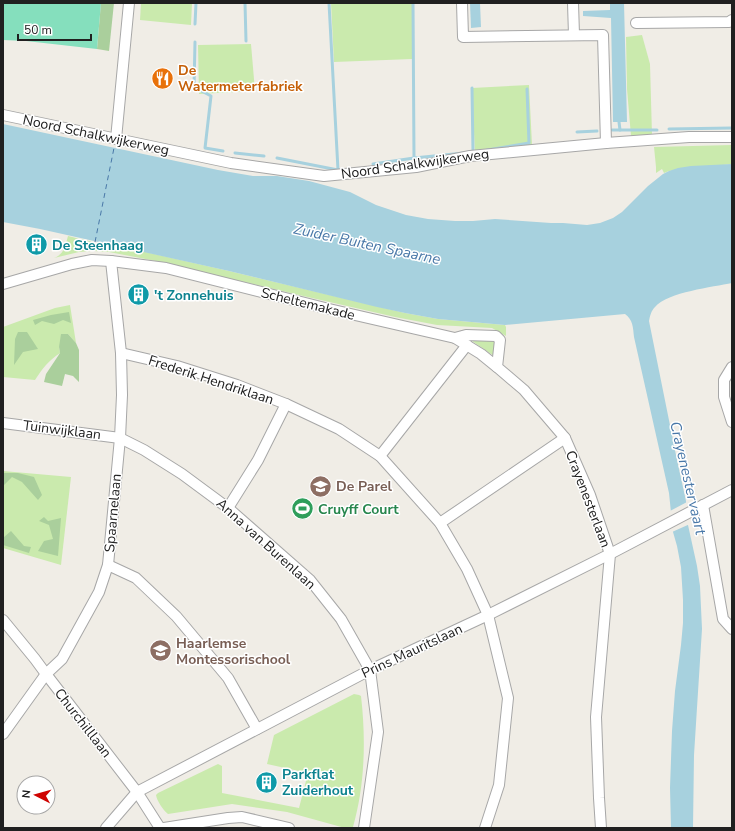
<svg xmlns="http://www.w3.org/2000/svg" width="735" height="831" font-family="'Nunito Sans',sans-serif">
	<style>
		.grass { fill: #caeaad }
		.forest { fill: #aacf9c }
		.pitch { fill: #85dfbd }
		.water { fill: #a7d1de }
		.pier { fill: #f0ede6 }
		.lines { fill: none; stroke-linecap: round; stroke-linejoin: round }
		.stream { stroke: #a7d1de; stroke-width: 3 }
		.ferry { stroke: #4978a8; stroke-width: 1; stroke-dasharray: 5 4; stroke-linecap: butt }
		.street-casing { stroke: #a7a7a7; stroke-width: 12 }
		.street { stroke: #fff; stroke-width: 10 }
		.labels { text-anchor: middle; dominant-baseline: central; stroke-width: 3; stroke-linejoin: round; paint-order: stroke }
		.food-label { font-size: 14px; font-weight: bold; fill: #c56008; stroke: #fff; text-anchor: start }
		.street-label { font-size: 14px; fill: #202020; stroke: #fff }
		.culture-label { font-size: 14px; font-weight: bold; fill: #0d838f; stroke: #fff; text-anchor: start }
		.education-label { font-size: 14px; font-weight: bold; fill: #785e54; stroke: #fff; text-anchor: start }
		.leisure-label { font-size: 14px; font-weight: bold; fill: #27864d; stroke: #fff; text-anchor: start }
		.water-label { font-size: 15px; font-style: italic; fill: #4978a8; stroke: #fff }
	</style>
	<rect width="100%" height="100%" fill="#f0ede6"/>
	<g class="grass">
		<polygon points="141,3 192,3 191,25 140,20"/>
		<polygon points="331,3 412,3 414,33 412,59 334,62"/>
		<polygon points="642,35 650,64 652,135 631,136 627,89 626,37"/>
		<polygon points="251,44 255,91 199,94 198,45"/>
		<polygon points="529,85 532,145 475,154 472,88"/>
		<polygon points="732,145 732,164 669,171 664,173 662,169 656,173 656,167 654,147"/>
		<path d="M68,236L93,242L91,251L79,252L54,258C64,254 65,247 68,236Z"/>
		<polygon points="96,243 141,251 229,271 405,313 438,319 505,325 506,327 506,336 492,328 437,325 395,317 299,295 156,261 109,252 95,251"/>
		<path d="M70,305L76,343L68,334L59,347L60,353C48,361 43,368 35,380L3,377V327L55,308Z"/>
		<polygon points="472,340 496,340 494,356 472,341"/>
		<polygon points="3,471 71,477 61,565 3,548"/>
		<path d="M354,694L359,695L361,696C366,739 365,785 353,827L351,828H345L287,812L232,804L168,814C163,810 157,801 156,795L158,793L218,764L222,766V793L299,808L308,773L267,764L274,735Z"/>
	</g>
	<g class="forest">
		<polygon points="101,3 114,3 109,51 97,49"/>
		<polygon points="69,312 71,323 63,320 54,324 42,321 35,325 33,320 51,315"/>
		<polygon points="18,332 27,332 38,349 23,352 14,365 15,339"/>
		<polygon points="61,334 68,334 76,343 79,350 79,382 73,376 65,374 62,386 44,382 46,374 60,353 59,347"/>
		<polygon points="3,473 18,473 34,477 42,495 38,500 22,482 12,477 3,486"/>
		<polygon points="44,517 48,521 61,518 58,556 38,551 44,541 53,539 49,525 39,521"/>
		<polygon points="11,531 24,546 31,547 29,553 3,545 3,538"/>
	</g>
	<g class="pitch">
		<polygon points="3,3 101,3 97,49 26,41 3,40"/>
		<polygon points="298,499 312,510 305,519 291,509"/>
	</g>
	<g class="water">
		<polygon points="470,3 480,3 481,27 471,28"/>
		<polygon points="610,3 624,3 627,122 613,122 611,18 583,16 583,11 610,10"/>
		<path d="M3,124L218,170L253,176H277L309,181L350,192L376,205L406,215L428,219L455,221H473L495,219L551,223H563L587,225L600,223L613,218L622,212L648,186L663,174L669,171L678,168L691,166L732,164V283C713,287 668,292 655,307C651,311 650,316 649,321L677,460L686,501L688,525L697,566L700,586L702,629L694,755L693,828H671L670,788L672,731L675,691L681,645L683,623V600L681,567L677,546L673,532L669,493L634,337C633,327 633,320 625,314L505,325L438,319L405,313L377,307L229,271L40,229L3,222Z"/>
	</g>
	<polygon class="pier" points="687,502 690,524 672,532 670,511"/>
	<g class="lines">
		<g class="stream">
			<polyline points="245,3 246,41"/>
			<polyline points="195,24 196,3"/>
			<polyline points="195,42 194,87 211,96 205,148 223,151"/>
			<polyline points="472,88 473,152"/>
			<polyline points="669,129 732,128"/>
			<polyline points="612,130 620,130 619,122"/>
			<polyline points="620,130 657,130"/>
			<polyline points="577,132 597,131"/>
			<polyline points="487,150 529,143 527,89"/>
			<polyline points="235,153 264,156"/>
			<polyline points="277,158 338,170 329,3"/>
			<polyline points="414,158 464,153"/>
			<polyline points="373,164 414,158 413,3"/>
		</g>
		<polyline class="ferry" points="95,242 114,148"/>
		<defs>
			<g id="street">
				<polyline points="462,3 463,37 603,35 606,143"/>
				<polyline points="573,3 574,35"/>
				<polyline points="636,23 729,22 732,20"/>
				<polyline points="3,115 231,163 324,176 416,167 470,156 606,143 689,137 732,137"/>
				<polyline points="116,139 129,3"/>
				<polyline points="3,284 72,264 92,260 111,261 166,268 329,309 455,338 481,354 497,367"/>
				<polyline points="455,338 466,335 496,336 500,340 497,367 524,390 565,438 590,495 610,554 596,717 599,798 601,828"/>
				<polyline points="121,353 177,366 237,385 286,404 339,429 380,456 440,523 467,569 488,615 508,698 499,785 485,828"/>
				<polyline points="732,367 724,380 724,397 732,422"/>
				<polyline points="3,423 120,438 144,450 182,474 228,508 310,580 341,619 370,670 378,732 364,828"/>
				<polyline points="380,456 467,345"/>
				<polyline points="703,505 723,619 732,629"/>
				<polyline points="228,508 258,460 286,404"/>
				<polyline points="440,523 565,438"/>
				<polyline points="108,565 136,578 176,616 228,678 257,729"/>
				<polyline points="3,620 35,659 46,674 137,792 160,828"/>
				<polyline points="3,734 46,674 62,659 99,592 108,565 120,438 122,395 121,353 111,261"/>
				<polyline points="106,828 137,792 370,670 488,615 610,554 732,490"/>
				<polyline points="164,828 228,818 242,817 289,828"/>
			</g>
		</defs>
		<use href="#street" class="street-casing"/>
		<use href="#street" class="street"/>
	</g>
	<defs>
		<symbol id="restaurant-disc" viewBox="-11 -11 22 22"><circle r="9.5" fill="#e8710a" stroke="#fff"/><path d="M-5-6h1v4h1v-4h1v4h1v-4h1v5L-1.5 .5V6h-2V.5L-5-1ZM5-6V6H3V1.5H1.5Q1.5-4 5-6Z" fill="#fff"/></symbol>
		<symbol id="building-disc" viewBox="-11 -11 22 22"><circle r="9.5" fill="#0f9aa8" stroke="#fff"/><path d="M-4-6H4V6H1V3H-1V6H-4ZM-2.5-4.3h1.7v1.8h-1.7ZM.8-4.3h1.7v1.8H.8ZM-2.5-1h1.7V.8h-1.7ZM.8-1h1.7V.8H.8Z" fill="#fff"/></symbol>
		<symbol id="school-disc" viewBox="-11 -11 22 22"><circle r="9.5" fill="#8d6e63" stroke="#fff"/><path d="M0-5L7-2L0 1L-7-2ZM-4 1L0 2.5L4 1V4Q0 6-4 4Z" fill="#fff"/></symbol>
		<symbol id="stadium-disc" viewBox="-11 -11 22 22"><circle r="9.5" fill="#2e9e5b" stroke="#fff"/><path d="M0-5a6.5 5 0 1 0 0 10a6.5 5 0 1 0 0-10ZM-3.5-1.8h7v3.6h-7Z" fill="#fff"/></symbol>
	</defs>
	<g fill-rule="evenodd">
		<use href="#restaurant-disc" x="150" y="66" width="25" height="25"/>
		<use href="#building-disc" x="24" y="232" width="25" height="25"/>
		<use href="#building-disc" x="126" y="282" width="25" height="25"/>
		<use href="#school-disc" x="308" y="474" width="25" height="25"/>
		<use href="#stadium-disc" x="290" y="496" width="25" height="25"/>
		<use href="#school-disc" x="148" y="638" width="25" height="25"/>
		<use href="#building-disc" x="254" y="770" width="25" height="25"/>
	</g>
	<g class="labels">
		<g class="food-label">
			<text x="178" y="70">De<tspan x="178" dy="16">Watermeterfabriek</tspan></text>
		</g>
		<g class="street-label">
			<text transform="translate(96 135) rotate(12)">Noord Schalkwijkerweg</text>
			<text transform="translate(415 164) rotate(-8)">Noord Schalkwijkerweg</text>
			<text transform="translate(308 304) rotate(14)">Scheltemakade</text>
			<text transform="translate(211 380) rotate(18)">Frederik Hendriklaan</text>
			<text transform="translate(62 430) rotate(7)">Tuinwijklaan</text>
			<text transform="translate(588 499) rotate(69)">Crayenesterlaan</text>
			<text transform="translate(113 513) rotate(-85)">Spaarnelaan</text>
			<text transform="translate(266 544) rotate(42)">Anna van Burenlaan</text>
			<text transform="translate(412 651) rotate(-25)">Prins Mauritslaan</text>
			<text transform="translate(83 723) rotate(52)">Churchilllaan</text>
		</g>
		<g class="culture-label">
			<text x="52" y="245">De Steenhaag</text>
			<text x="154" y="295">'t Zonnehuis</text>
			<text x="282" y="774">Parkflat<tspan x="282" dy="16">Zuiderhout</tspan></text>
		</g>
		<g class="education-label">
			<text x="336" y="486">De Parel</text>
			<text x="176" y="643">Haarlemse<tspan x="176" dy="16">Montessorischool</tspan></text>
		</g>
		<g class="leisure-label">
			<text x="318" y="509">Cruyff Court</text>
		</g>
		<g class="water-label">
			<text transform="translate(367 244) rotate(12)">Zuider Buiten Spaarne</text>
			<text transform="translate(688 478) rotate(77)">Crayenestervaart</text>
		</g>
	</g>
	<rect width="735" height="831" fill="none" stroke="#202020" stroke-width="8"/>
	<g transform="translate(36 795) rotate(276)"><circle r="19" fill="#ffffff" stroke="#a6a6a6"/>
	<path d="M0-3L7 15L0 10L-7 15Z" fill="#cf0301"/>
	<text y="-6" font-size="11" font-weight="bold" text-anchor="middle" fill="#202020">N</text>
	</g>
	<path d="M18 34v6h73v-6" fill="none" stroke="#202020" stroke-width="2"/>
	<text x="24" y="34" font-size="12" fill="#202020" stroke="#ffffff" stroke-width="3" paint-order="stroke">50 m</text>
</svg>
